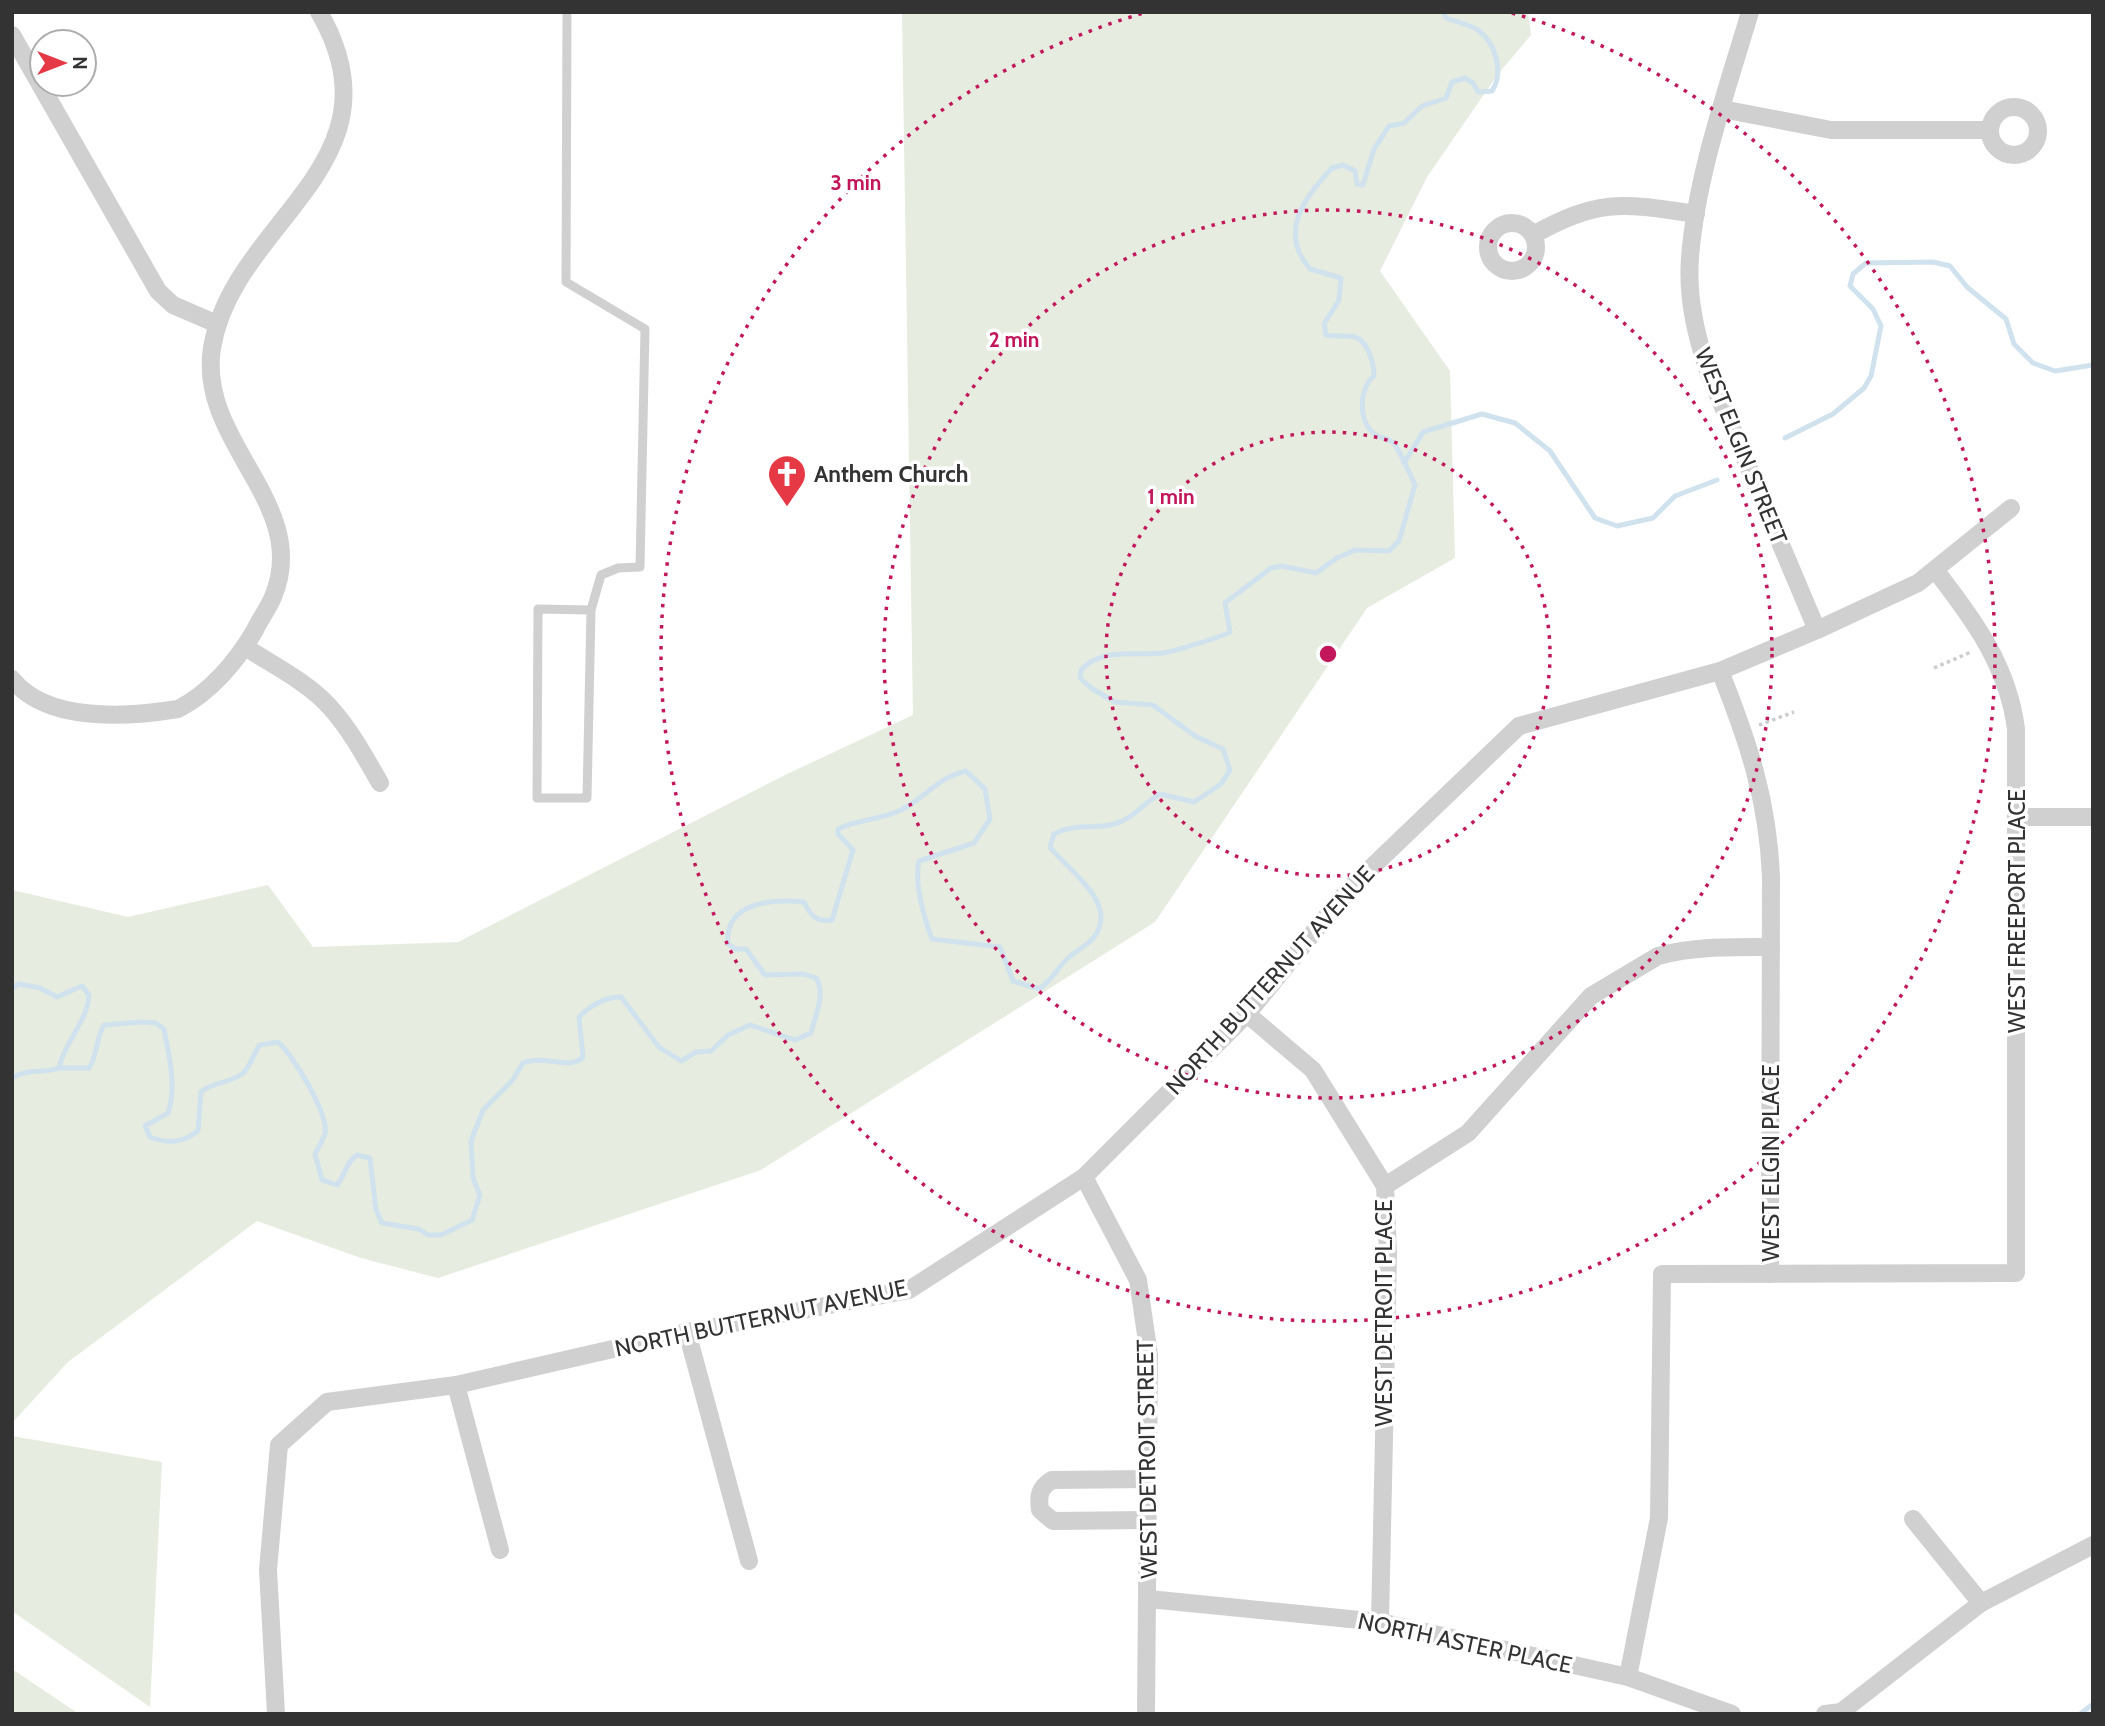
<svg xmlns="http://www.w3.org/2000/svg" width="2105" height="1726" font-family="Cabin,sans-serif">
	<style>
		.green { fill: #e6ecdf }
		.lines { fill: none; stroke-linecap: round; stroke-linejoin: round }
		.stream { stroke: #cfe2ee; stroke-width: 5 }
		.path { stroke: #cdcdcd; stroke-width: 3.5; stroke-dasharray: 3.5 3.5; stroke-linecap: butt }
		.lane { stroke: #d0d0d0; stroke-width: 9 }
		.street { stroke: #d0d0d0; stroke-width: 18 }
		.ring { fill: none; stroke: #c2185b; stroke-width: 3.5; stroke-dasharray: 3.5 7 }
		.labels { text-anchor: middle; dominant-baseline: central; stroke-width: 7; stroke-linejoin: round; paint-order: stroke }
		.street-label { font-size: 23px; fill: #333; stroke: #fff }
		.poi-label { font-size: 23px; font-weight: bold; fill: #333; stroke: #fff; text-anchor: start }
		.centre { fill: #c2185b; stroke: #fff; stroke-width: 3.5 }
		.ring-label { font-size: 21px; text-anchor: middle; font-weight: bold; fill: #c2185b; stroke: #fff; stroke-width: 7; stroke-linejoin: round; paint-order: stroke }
	</style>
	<rect width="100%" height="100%" fill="#fff"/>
	<g class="green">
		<polygon points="902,12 1528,12 1531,35 1498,74 1427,177 1380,271 1450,371 1455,558 1367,608 1155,922 761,1170 438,1278 361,1258 257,1221 68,1362 12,1423 12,890 128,917 268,885 313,947 458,942 785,775 913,715"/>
		<polygon points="12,1436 162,1462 150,1707 12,1611"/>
		<polygon points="12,1669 79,1714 12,1714"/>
	</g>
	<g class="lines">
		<g class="stream">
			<polyline points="1785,438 1833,414 1864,388 1871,376 1881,326 1873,309 1850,286 1853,274 1866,263 1933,262 1950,266 1967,287 2006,319 2014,344 2033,363 2055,371 2093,365"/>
			<polyline points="1404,463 1423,432 1482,414 1515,423 1550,451 1595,518 1617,526 1653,518 1675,496 1717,480"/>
			<path d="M12,988L19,984L40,988L57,997L82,986L89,995C88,1021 64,1042 59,1068C42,1074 27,1068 12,1078"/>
			<path d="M59,1068H89C97,1057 96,1038 104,1025L142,1022L156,1023L164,1029C169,1055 177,1087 168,1113L145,1126L150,1137C169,1144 182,1143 198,1131L201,1092C214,1081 228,1084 242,1074C252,1066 252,1054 260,1045L278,1042C293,1055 329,1114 325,1134C323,1140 318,1148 315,1154L322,1180L337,1185C345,1176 346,1162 357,1155L370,1158L376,1210L382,1223L419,1229L428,1235H441L472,1220L480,1195L473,1178L471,1141L483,1110L512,1081L523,1063C544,1054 571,1071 583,1057L579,1017C590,1006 605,997 621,997L659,1047L681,1061L696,1052L711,1051L728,1035L750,1025L795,1040L811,1033C815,1016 826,994 816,978L804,974L765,975L746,949H736L728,944C724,902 772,899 804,902C810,915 817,923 832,920L853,850L838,834V829C858,819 881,820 901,810C929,796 934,779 966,771L985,789L990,819L974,843L919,861C914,884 924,917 932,939L1000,947L1013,981L1039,989C1052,981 1057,968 1068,958C1077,950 1087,946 1094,937C1120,903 1067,870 1050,847L1054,834C1079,822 1093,830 1114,824C1134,819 1144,802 1160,794L1194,802L1221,784L1230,770L1223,749L1195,736L1153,705L1115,702L1091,688L1080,678L1081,670C1102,647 1135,656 1163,653C1174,651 1222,637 1230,632L1225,603L1271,568L1282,566L1316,573L1337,558L1355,550L1389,551L1399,541L1415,485C1409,472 1403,457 1395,445C1391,438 1382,439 1376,435C1358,423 1358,389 1374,376C1374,364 1368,341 1355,337C1346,335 1335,337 1326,335L1324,324L1339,300L1341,278L1310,269C1278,232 1304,198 1332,168L1343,165L1355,171L1357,184L1363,185L1374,149L1389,126L1404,123L1422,106L1446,98L1452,82L1465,78L1473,83L1478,92L1492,91C1504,73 1496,43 1478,30C1469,24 1456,22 1446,18L1443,12"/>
			<polyline points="2080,1714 2093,1704"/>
		</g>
		<g class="path">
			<polyline points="1934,668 1971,652"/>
			<polyline points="1759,725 1794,712"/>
		</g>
		<polyline class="lane" points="567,12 566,282 645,329 640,567 618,568 601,575 591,610 538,609 537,798 587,798 591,610"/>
		<g class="street">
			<path d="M1750,12C1727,90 1696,177 1690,258C1687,298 1696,336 1709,374L1817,630"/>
			<polyline points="12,35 158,291 173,305 217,324"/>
			<circle cx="2014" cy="131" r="24"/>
			<polyline points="1722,109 1831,130 1990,130"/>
			<circle cx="1512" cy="247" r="24"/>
			<path d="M1533,235C1600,198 1622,203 1696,214"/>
			<path d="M245,647C273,665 307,682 329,706C350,729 365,757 380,783"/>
			<path d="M1720,671C1748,741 1768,800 1771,877L1770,1274"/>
			<path d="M12,679C47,723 128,717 178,709C210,693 237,661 255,630C260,619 268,609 273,597C312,504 197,443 212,348C233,220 407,164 319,12"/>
			<polyline points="2017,817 2093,817"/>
			<polyline points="1247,1014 1313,1070 1385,1186 1388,1253 1380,1622"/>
			<polyline points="1084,1177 1138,1280 1149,1355 1146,1714"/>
			<path d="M1385,1186L1468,1133L1591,996L1658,956C1695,946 1733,947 1771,947"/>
			<polyline points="687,1332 749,1561"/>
			<polyline points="456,1385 500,1550"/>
			<path d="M1147,1479L1052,1480C1039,1488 1038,1496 1040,1510L1053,1521L1147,1520"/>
			<polyline points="1913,1519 1981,1603"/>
			<polyline points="1149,1599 1380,1622 1628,1677 1732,1714"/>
			<path d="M1628,1677L1659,1518L1662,1274L2016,1273V729C2008,666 1974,620 1936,571"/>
			<polyline points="276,1714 268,1570 279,1445 327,1402 456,1385 687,1332 909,1290 1084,1177 1247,1014 1349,889 1519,726 1720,671 1817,630 1918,583 2011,508"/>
			<polyline points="1825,1714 1841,1712 1981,1603 2093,1545"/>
		</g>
	</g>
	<g class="ring">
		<circle cx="1328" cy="654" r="222"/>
		<circle cx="1328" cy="654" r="444"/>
		<path d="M1512 13A667 667 0 1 1 1144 13"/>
	</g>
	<defs>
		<symbol id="church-pin" viewBox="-11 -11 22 30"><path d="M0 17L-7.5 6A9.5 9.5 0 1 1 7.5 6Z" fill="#e63946" stroke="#fff"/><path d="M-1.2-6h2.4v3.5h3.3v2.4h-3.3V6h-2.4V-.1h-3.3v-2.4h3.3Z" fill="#fff"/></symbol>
	</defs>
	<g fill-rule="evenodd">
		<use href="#church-pin" x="765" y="452" width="44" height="60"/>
	</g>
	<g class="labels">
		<g class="street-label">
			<text transform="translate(1741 446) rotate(68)">WEST ELGIN STREET</text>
			<text transform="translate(2017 911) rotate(-90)">WEST FREEPORT PLACE</text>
			<text transform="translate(1270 980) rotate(-48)">NORTH BUTTERNUT AVENUE</text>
			<text transform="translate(1771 1163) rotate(-90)">WEST ELGIN PLACE</text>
			<text transform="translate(1384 1313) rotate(-90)">WEST DETROIT PLACE</text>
			<text transform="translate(761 1318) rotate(-12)">NORTH BUTTERNUT AVENUE</text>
			<text transform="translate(1147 1459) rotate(-91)">WEST DETROIT STREET</text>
			<text transform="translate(1465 1643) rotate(12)">NORTH ASTER PLACE</text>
		</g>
		<g class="poi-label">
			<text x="814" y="474">Anthem Church</text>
		</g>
	</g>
	<circle cx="1328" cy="654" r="10" class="centre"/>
	<g class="ring-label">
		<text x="856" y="190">3 min</text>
		<text x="1014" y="347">2 min</text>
		<text x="1171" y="504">1 min</text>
	</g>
	<rect width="2105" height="1726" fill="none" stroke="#333333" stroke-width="28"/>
	<g transform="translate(63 63) rotate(90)"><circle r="33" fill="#ffffff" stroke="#adadad" stroke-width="2"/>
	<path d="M0-5L12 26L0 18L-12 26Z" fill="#e63946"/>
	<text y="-10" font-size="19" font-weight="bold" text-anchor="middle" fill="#333333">N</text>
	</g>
</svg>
